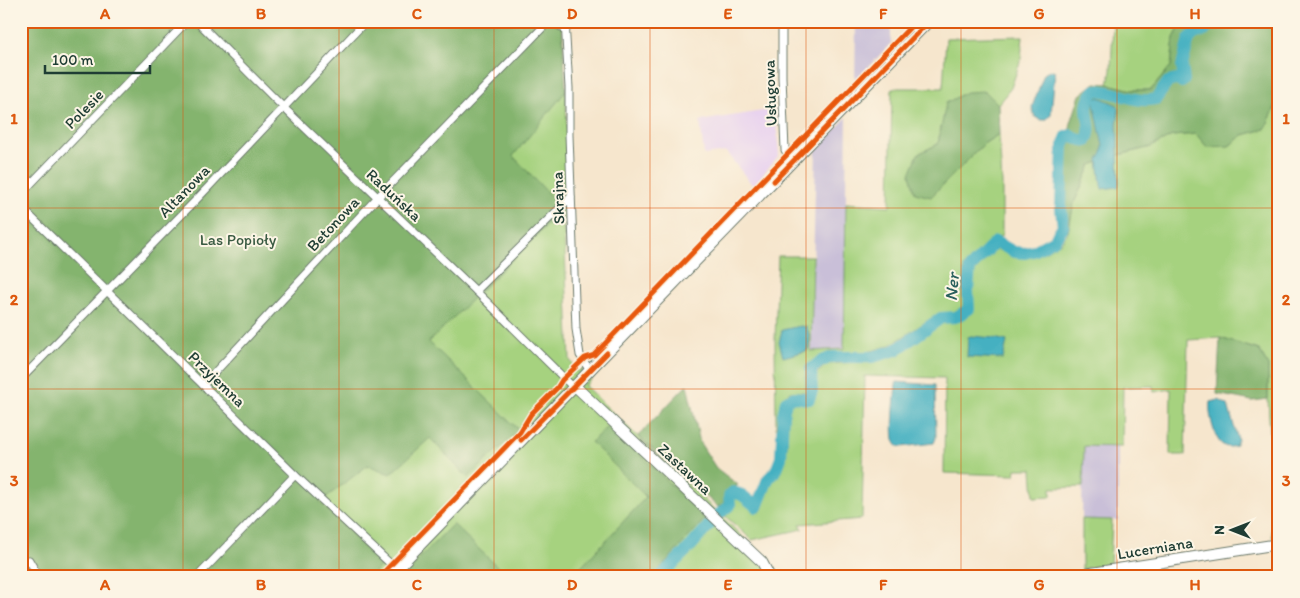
<svg xmlns="http://www.w3.org/2000/svg" width="1300" height="598" font-family="Itim,sans-serif">
	<style>
		.built { fill: #e8d2ef }
		.industrial { fill: #c9bfd8 }
		.green { fill: #a6d27f; stroke: #62885a }
		.forest { fill: #84b46e; stroke: #527851 }
		.water { fill: #44b0c1; stroke: #32767a }
		.lines { fill: none; stroke-linecap: round; stroke-linejoin: round }
		.river { stroke: #44b0c1; stroke-width: 12 }
		.street-casing { stroke: #6a786a; stroke-width: 9 }
		.secondary-casing { stroke: #6a786a; stroke-width: 12 }
		.street { stroke: #fff; stroke-width: 7 }
		.secondary { stroke: #fff; stroke-width: 10 }
		.cycleway-casing { stroke: #fcf5e5; stroke-width: 8 }
		.cycleway { stroke: #e8590c; stroke-width: 5 }
		.grid { fill: none; stroke: #de580e; stroke-width: 1; stroke-opacity: 0.55 }
		.labels { text-anchor: middle; dominant-baseline: central; stroke-width: 4; stroke-linejoin: round; paint-order: stroke }
		.street-label { font-size: 16px; fill: #1f3d34; stroke: #fcf5e5 }
		.park-label { font-size: 16px; fill: #3a5b43; stroke: #fcf5e5 }
		.water-label { font-size: 18px; font-style: italic; fill: #2a605e; stroke: #fcf5e5 }
		.neatline { fill: none; stroke: #de580e; stroke-width: 2 }
		.grid-label { font-size: 16px; text-anchor: middle; font-weight: bold; fill: #de580e }
	</style>
	<rect width="100%" height="100%" fill="#fcf5e5"/>
	<filter id="ink" filterUnits="userSpaceOnUse"><feTurbulence type="fractalNoise" baseFrequency=".02" numOctaves="2"/><feDisplacementMap in="SourceGraphic" scale="10" xChannelSelector="R" yChannelSelector="G"/><feConvolveMatrix kernelMatrix="1 2 1 2 8 2 1 2 1" color-interpolation-filters="sRGB"/></filter>
	<filter id="wash" filterUnits="userSpaceOnUse"><feTurbulence type="fractalNoise" baseFrequency=".0096" numOctaves="4" result="noise"/><feDisplacementMap in="SourceGraphic" scale="20" xChannelSelector="R" yChannelSelector="G"/><feGaussianBlur stdDeviation="1.12" result="paint"/><feColorMatrix in="noise" values="0 0 0 0 0 0 0 0 0 0 0 0 0 0 0 0 0 1.4 0 .05"/><feComposite in="paint" operator="in"/></filter>
	<g filter="url(#wash)">
		<rect width="100%" height="100%" fill="#f6e6cd"/>
		<polygon class="built" points="775,109 779,155 753,186 726,152 704,155 700,121"/>
		<g class="industrial">
			<polygon points="856,21 891,21 891,43 855,81"/>
			<polygon points="847,117 844,349 811,352 816,150"/>
			<polygon points="1083,446 1118,447 1118,520 1082,519"/>
		</g>
		<g class="green">
			<polygon points="21,21 566,91 568,193 563,209 570,360 578,372 583,367 583,371 580,376 584,384 587,379 589,380 598,372 585,386 768,561 775,570 776,577 21,577"/>
			<polygon points="1113,21 1183,21 1174,38 1171,66 1151,90 1132,90 1108,84 1111,71"/>
			<polygon points="1023,36 1021,59 1011,88 998,104 985,91 941,126 938,144 918,154 931,197 985,143 999,134 1002,183 1002,236 992,239 964,266 963,306 953,313 939,313 891,345 875,350 856,354 829,352 807,365 806,392 790,392 782,398 776,428 775,340 778,256 813,256 811,351 844,349 846,203 890,206 892,88 943,88 946,38"/>
			<polygon points="1279,99 1279,536 1272,537 1272,473 1268,399 1268,366 1259,350 1220,338 1188,340 1185,455 1170,455 1171,389 1154,392 1153,386 1123,387 1122,447 1084,446 1083,487 1051,488 1051,496 1034,497 1032,469 1016,469 1015,475 944,473 945,378 865,376 862,519 800,524 803,529 752,540 725,516 733,508 733,499 738,498 754,511 761,511 772,482 780,475 787,446 788,413 791,404 797,401 812,403 816,392 816,374 827,364 874,361 899,353 943,322 957,321 972,313 972,292 975,271 996,249 1012,255 1029,257 1046,251 1061,242 1068,232 1074,203 1091,165 1115,156 1151,147 1172,136 1196,134 1229,146 1243,135 1265,129"/>
			<polygon points="1082,519 1112,520 1110,564 1082,569"/>
		</g>
		<g class="forest">
			<polygon points="21,21 562,21 566,91 513,156 563,209 429,342 519,430 468,478 430,438 390,474 368,465 320,502 382,564 371,577 21,577"/>
			<polygon points="1183,21 1279,21 1279,99 1265,129 1243,135 1229,146 1207,147 1196,134 1172,136 1151,147 1115,156 1091,165 1074,203 1068,232 1066,205 1066,153 1071,123 1080,95 1095,83 1108,84 1132,90 1151,90 1171,66 1174,38"/>
			<polygon points="985,91 998,104 999,134 985,143 931,197 915,193 910,174 918,154 938,144 946,103 966,92"/>
			<polygon points="1220,338 1259,350 1268,366 1268,399 1252,401 1217,394"/>
			<polygon points="687,385 700,443 716,468 738,485 725,494 724,503 718,507 638,436"/>
			<polygon points="610,424 705,519 656,573 648,577 572,577 646,497 591,442"/>
			<polygon points="453,524 508,577 401,577"/>
		</g>
		<g class="water">
			<polygon points="1050,70 1055,72 1051,114 1046,120 1040,120 1035,117 1032,107 1044,74"/>
			<polygon points="1099,97 1117,105 1119,109 1117,124 1119,183 1118,187 1102,189 1101,185 1098,160 1102,153 1103,146 1094,104 1094,99"/>
			<path d="M800,326L807,327C809,335 811,343 807,351L783,357L779,342L782,330Z"/>
			<polygon points="971,336 994,338 1007,341 1003,359 967,357 968,337"/>
			<path d="M897,382L935,385L936,438L934,443L901,447C897,446 897,446 895,442C891,435 895,395 896,384Z"/>
			<path d="M1219,400L1228,405L1238,440L1235,446C1231,447 1227,448 1223,445C1214,440 1208,411 1210,402Z"/>
		</g>
		<g class="lines">
			<path class="river" d="M660,577L691,546L718,515L730,505L729,496L733,492L742,495L757,507L768,479L776,471L781,458L783,415L786,401L794,397L809,399L812,391L811,369L820,362L832,357H873L896,350L941,318L956,317L969,309L968,290L970,268L996,242L1014,252L1025,253L1034,251L1054,240L1063,227L1061,208L1063,146L1067,136L1071,135L1077,139L1086,141C1097,123 1077,110 1095,90C1117,91 1135,104 1156,99L1168,82L1176,80L1182,82L1184,80L1182,66L1189,39L1194,34L1205,30L1212,21"/>
		</g>
	</g>
	<g filter="url(#ink)">
		<g class="lines">
			<defs>
				<g id="street">
					<polyline points="197,21 283,107 476,291 573,387"/>
					<polyline points="552,21 566,30"/>
					<polyline points="565,21 569,88 569,135 576,329 580,355 590,371"/>
					<polyline points="782,21 782,77 785,150 792,162"/>
					<polyline points="21,194 187,21"/>
					<polyline points="21,207 295,475 396,569"/>
					<polyline points="476,291 571,197"/>
					<polyline points="21,379 196,200 366,21"/>
					<polyline points="203,385 377,198 549,21"/>
					<polyline points="21,568 29,560 39,577"/>
					<polyline points="197,577 295,475"/>
				</g>
				<g id="secondary">
					<polyline points="575,386 762,562 770,577"/>
					<polyline points="389,577 929,21"/>
					<polyline points="1066,577 1279,544"/>
				</g>
			</defs>
			<use href="#street" class="street-casing"/>
			<use href="#secondary" class="secondary-casing"/>
			<use href="#street" class="street"/>
			<use href="#secondary" class="secondary"/>
			<defs>
				<g id="cycleway">
					<polyline points="774,181 929,21"/>
					<polyline points="521,440 607,353"/>
					<polyline points="379,577 520,432 531,414 557,388 562,380 585,358 594,355 916,21"/>
				</g>
			</defs>
			<use href="#cycleway" class="cycleway-casing"/>
			<use href="#cycleway" class="cycleway"/>
		</g>
	</g>
	<path class="grid" d="M183,21V577M339,21V577M494,21V577M650,21V577M806,21V577M961,21V577M1117,21V577M21,208H1279M21,389H1279"/>
	<g class="labels">
		<g class="street-label">
			<text transform="translate(770 93) rotate(-92)">Usługowa</text>
			<text transform="translate(84 109) rotate(-46)">Polesie</text>
			<text transform="translate(184 191) rotate(-46)">Altanowa</text>
			<text transform="translate(394 195) rotate(43)">Raduńska</text>
			<text transform="translate(558 198) rotate(-92)">Skrajna</text>
			<text transform="translate(333 224) rotate(-47)">Betonowa</text>
			<text transform="translate(217 379) rotate(44)">Przyjemna</text>
			<text transform="translate(685 469) rotate(43)">Zastawna</text>
			<text transform="translate(1155 548) rotate(-9)">Lucerniana</text>
		</g>
		<g class="park-label">
			<text x="238" y="239">Las Popioły</text>
		</g>
		<g class="water-label">
			<text transform="translate(952 287) rotate(-85)">Ner</text>
		</g>
	</g>
	<rect width="1300" height="598" fill="none" stroke="#fcf5e5" stroke-width="55"/>
	<g transform="translate(1232 530) rotate(270)" stroke="#fcf5e5" stroke-width="4" paint-order="stroke">
	<path d="M0-4L9 19L0 12L-9 19Z" fill="#1f3d34"/>
	<text y="-8" font-size="14" font-weight="bold" text-anchor="middle" fill="#1f3d34">N</text>
	</g>
	<path d="M45 65v8h105v-8" fill="none" stroke="#1f3d34" stroke-width="2.5"/>
	<text x="52" y="65" font-size="15" fill="#1f3d34" stroke="#fcf5e5" stroke-width="4" paint-order="stroke">100 m</text>
	<rect x="28" y="28" width="1244" height="542" class="neatline"/>
	<g class="grid-label">
		<text x="105" y="19">A</text>
		<text x="261" y="19">B</text>
		<text x="417" y="19">C</text>
		<text x="572" y="19">D</text>
		<text x="728" y="19">E</text>
		<text x="883" y="19">F</text>
		<text x="1039" y="19">G</text>
		<text x="1195" y="19">H</text>
		<text x="14" y="124">1</text>
		<text x="1286" y="124">1</text>
		<text x="14" y="305">2</text>
		<text x="1286" y="305">2</text>
		<text x="14" y="486">3</text>
		<text x="1286" y="486">3</text>
		<text x="105" y="590">A</text>
		<text x="261" y="590">B</text>
		<text x="417" y="590">C</text>
		<text x="572" y="590">D</text>
		<text x="728" y="590">E</text>
		<text x="883" y="590">F</text>
		<text x="1039" y="590">G</text>
		<text x="1195" y="590">H</text>
	</g>
</svg>
